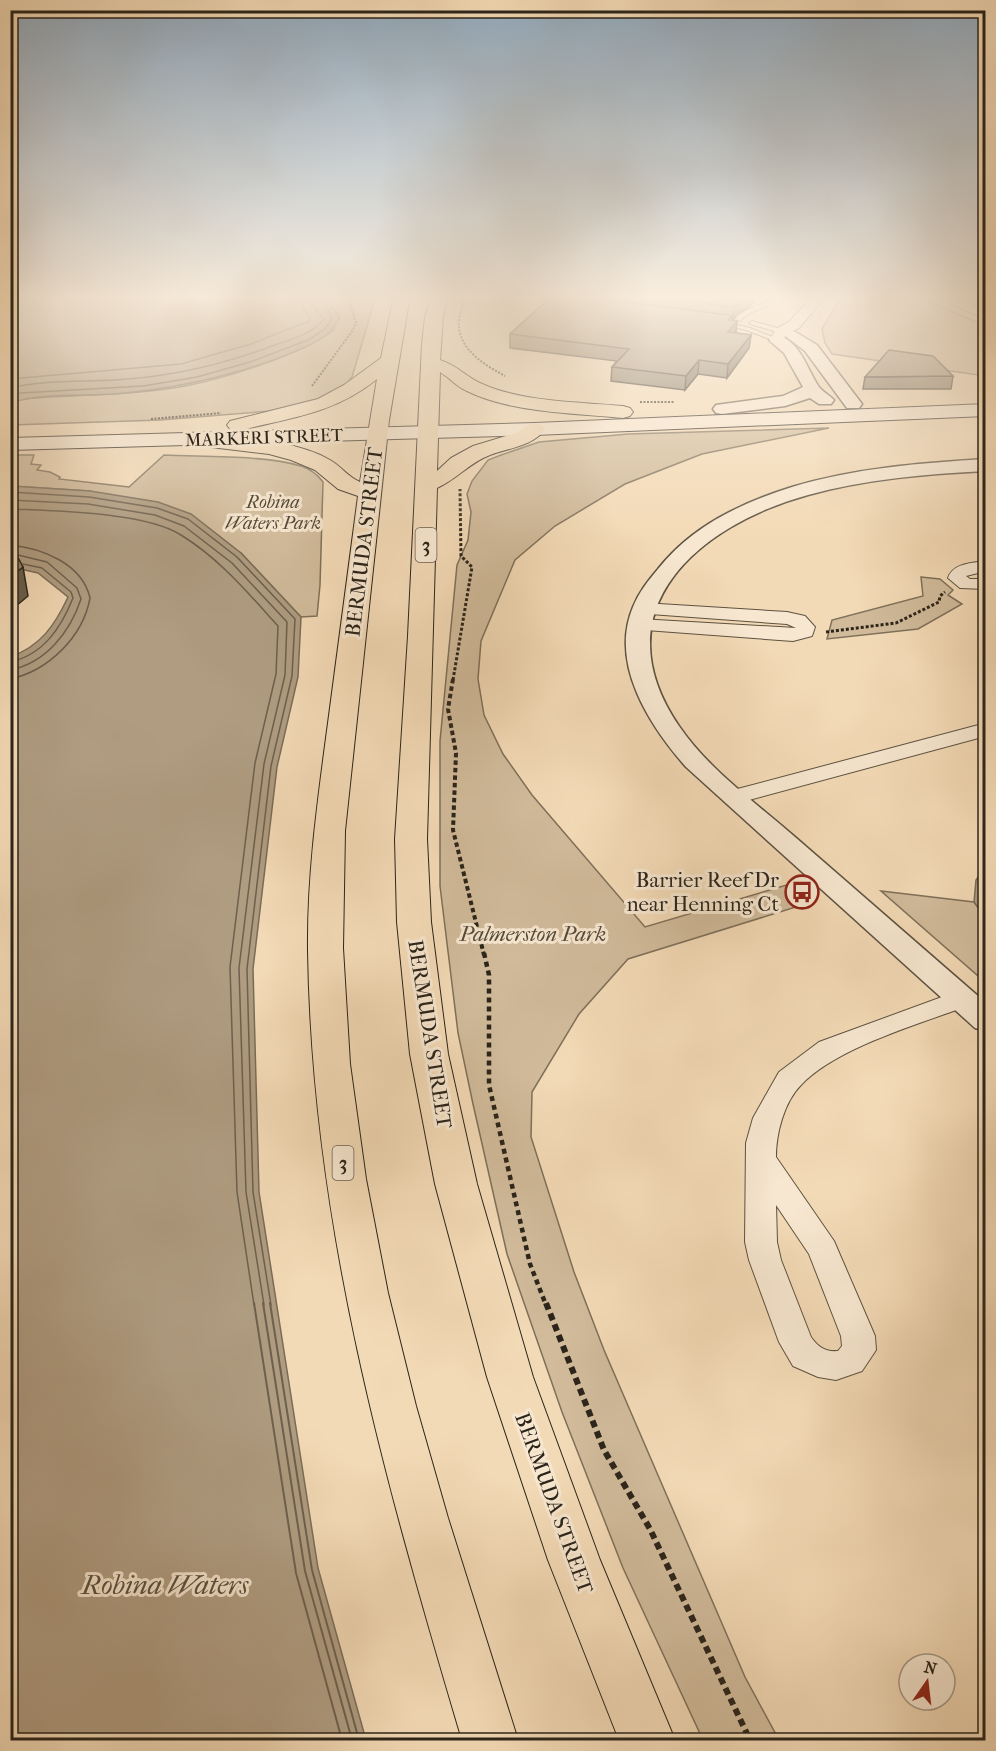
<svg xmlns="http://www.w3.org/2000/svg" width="996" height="1751" font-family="'IM FELL French Canon',serif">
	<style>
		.green { fill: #d1bb9b; stroke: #7e705a; stroke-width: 1.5 }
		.water { fill: #af9c81; stroke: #7a6c58; stroke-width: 1.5 }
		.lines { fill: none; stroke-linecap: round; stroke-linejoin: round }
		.shore-far1 { stroke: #6d604e; stroke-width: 1.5 }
		.shore { stroke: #6d604e; stroke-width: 2 }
		.service-casing { stroke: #5d5241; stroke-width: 2 }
		.minor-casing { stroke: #5d5241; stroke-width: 2 }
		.tertiary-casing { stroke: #5d5241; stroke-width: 3 }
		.secondary-casing { stroke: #2b241a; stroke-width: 2 }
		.primary-casing { stroke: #2b241a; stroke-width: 2 }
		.path-far4 { stroke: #2b241a; stroke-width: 2; stroke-dasharray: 2 1.5; stroke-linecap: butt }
		.path-far3 { stroke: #2b241a; stroke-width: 3; stroke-dasharray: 3 2; stroke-linecap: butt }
		.path-far2 { stroke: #2b241a; stroke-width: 4; stroke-dasharray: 4.5 3; stroke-linecap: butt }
		.path-far1 { stroke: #2b241a; stroke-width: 4.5; stroke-dasharray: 5 4; stroke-linecap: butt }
		.path { stroke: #2b241a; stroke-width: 6; stroke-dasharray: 7 4.5; stroke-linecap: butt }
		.service { fill: #f7e7d0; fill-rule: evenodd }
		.minor { fill: #f7e7d0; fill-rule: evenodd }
		.tertiary { fill: #f7e7d0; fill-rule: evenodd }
		.secondary { fill: #f7e7d0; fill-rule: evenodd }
		.primary { fill: #f3dab6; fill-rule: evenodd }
		.wall { fill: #7e715c; stroke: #2b241a; stroke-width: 1.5 }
		.shaded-wall { fill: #675c4b; stroke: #2b241a; stroke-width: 1.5 }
		.building { fill: #93836b; stroke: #2b241a; stroke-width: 1.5 }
		.labels { text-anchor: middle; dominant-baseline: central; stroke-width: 6; stroke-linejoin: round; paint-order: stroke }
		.far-street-label { font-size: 18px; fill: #2b241a; stroke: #f7e7d0 }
		.far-park-label { font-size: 18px; font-style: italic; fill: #544a3a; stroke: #f7e7d0 }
		.shield { fill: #f7e7d0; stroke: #685e51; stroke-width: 1.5 }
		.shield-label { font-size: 20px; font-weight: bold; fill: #2b241a }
		.street-label { font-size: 21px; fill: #2b241a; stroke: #f7e7d0 }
		.poi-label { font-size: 21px; fill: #2b241a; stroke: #f7e7d0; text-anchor: end }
		.park-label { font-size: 21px; font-style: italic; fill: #544a3a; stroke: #f7e7d0 }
		.near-water-label { font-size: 27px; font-style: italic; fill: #594e3e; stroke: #f7e7d0 }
	</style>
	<rect width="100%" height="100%" fill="#f3dab6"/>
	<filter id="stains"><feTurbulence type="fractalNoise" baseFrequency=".00333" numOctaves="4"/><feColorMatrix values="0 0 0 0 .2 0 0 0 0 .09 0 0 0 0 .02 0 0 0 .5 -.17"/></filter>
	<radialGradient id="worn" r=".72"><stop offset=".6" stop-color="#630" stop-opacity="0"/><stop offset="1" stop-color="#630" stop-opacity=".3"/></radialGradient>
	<g class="green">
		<path d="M320,296H376L352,377L347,383L322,399L270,411L160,420L11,425V403L20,399C75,394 131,396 185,386C216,380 247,370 277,359C297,351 317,343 334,330L330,303Z"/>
		<polygon points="842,296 917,296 985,326 985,376 832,354 825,343 822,329"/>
		<polygon points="829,428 702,454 625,484 555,526 515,560 481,641 478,679 484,715 503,754 532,795 645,927 790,884 812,902 628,959 579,1014 532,1092 531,1137 574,1272 604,1350 745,1677 779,1740 703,1740 623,1568 562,1412 507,1254 473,1104 458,1033 440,886 440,741 457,565 468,540 471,512 467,494 472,481 488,460 501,455 539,442 628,434"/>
		<path d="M10,455H34L31,464L41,465L37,470L50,472L60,477L59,479L129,487L164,455C204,457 264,455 301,466C311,469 317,474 323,482L320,585L317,616L301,617L241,553L90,491L11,486Z"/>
		<polygon points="921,577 940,579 953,590 948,595 962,604 918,629 827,639 832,620 923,596"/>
		<polygon points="881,891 974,902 985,917 985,982"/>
	</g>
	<g class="water">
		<path d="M11,296H320L330,303L340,318C328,340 306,347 284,356C229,377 174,389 115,394C84,396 38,393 11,403Z"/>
		<path d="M11,486L90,491L158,502L191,514L241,553L301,617L298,677L277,767L253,969L259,1192L318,1568L366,1740H11L10,657C41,646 55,625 68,597L38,573L11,567Z"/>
		<polygon points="985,867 985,917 974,902 976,880"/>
	</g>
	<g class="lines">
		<g class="shore-far1">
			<polyline points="10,379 181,364 251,344 309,321 310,317 303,308 301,296"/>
			<path d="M10,388C44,380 80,382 115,380C169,377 222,365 272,346C290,340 312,334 324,319L312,305L310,296"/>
			<polyline points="10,396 20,393 143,386 197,377 250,362 308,340 325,329 332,318 326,307 318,301 317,296"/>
			<polyline points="10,492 89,497 157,508 188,519 237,557 295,619 292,676 271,766 247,969 253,1192 271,1305"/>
			<polyline points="10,500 88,504 155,515 184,526 232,563 287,622 285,675 264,764 239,968 246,1192 264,1305"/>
			<path d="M10,509C54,511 145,512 181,535C220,559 248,593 278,626L276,674L255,763L230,967L237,1192L254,1305"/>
			<path d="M10,545C41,548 82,563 90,598C83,637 48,671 10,679"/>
			<path d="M10,662C43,655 61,628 73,598L71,592L42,568L23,564"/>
			<path d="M10,670C46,663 70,632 81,599L77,588L47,562L18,555"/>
		</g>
		<g class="shore">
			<polyline points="254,1303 296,1573 342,1740"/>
			<polyline points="263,1303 305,1571 352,1740"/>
			<polyline points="270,1303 312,1570 359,1740"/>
		</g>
		<defs>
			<g id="service">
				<polygon points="534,296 544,296 565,302 562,304"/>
				<path d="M776,296H783C771,309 751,308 740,321L735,320C745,306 764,307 776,296Z"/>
				<polygon points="722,321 750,328 780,340 775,341 746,330 720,324 719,323"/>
				<polygon points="752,321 784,330 785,331 782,333 750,324 749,323"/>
			</g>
			<g id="minor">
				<polygon points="813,296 826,296 799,328 786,334 782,343 772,343 770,340 776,329 789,322"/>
				<polygon points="932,296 949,296 986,310 986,319"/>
				<path d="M986,561V571L966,576L970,579H986V589L960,588L948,578C953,563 972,563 986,561Z"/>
				<polygon points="643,603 787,612 805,616 815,627 812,636 793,641 632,629 630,625 632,621 639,619 796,628 787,624 636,613 634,609 636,605"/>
				<polygon points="986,723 986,736 734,804 726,802 723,797 726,792"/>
				<path d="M961,990L970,993L974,999L970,1005C920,1024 837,1047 801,1085C784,1102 776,1134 776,1157L834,1241L875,1336L876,1350L862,1371L836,1380L818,1377L793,1366L779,1342L749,1260L745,1242L746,1143L753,1118L779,1072L819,1042ZM776,1205L809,1254L841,1336L842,1346L838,1351C825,1352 818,1347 811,1337L781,1260L777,1242Z"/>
			</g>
			<g id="tertiary">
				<polygon points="792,330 817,345 862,404 859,408 847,408 805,351 784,335 786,332"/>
				<path d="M777,335C800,341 807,369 819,387C823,392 829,395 834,400L831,404H819L810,398L785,406L722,414L716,413L713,409L716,405L783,396L803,387L784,353L769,340Z"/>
				<path d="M986,459V471C926,474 866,479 808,495C699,525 599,609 679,726C709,770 755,802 795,837C859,892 922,948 986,1003V1031L975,1028L686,767C650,726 609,664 633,607C639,592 648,581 658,569C692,526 741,503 792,487C854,468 921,463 986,459Z"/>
			</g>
			<polygon id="secondary" points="986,404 986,416 535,435 10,450 10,438 535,423"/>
			<g id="primary">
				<path d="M394,296H410L389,420L345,831L343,948L350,1064L366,1179L388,1293L416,1406L448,1518L518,1740H462C385,1481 312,1224 308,951C307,874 318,798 328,723C338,648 348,572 358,496L338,489L315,470L291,460L269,454L202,446L195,444L192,440L195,436L202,434C243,439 293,439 330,460C341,466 348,477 360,482L377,379C334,414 289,418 237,431L230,429L227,425L230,421L318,399L344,385L381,358Z"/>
				<path d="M432,296H448L443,317L440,360C458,366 465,376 480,383C520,402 580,402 623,406L630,408L633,412L630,416L623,418C575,413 511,413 467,391C457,387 450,378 440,372L437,471L451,458L473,446L516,433L528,425L535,423L542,425L545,429C534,446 508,448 490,455C469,463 457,479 437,488L427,839L431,922L448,1054L477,1184L533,1377L600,1560L675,1740H619L548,1560L487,1377L435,1184L410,1054L397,922L395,839L408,636L422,344L425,317Z"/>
			</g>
		</defs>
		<use href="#service" class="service-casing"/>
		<use href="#minor" class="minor-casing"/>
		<use href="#tertiary" class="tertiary-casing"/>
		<use href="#secondary" class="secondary-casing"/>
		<use href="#primary" class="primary-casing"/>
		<g class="path-far4">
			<path d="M467,296C464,304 460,311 459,319C456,348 483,364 505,376"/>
			<polyline points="312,386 353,330 356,323 350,304 354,296"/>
			<polyline points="640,402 675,402"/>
			<polyline points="151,419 221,413"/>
		</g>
		<g class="path-far3">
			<polyline points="826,632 896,623 939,602 940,596 945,592"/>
			<polyline points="453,680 472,567 461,556 460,489"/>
		</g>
		<polyline class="path-far2" points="453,679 448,709 456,753 453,830 484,955"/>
		<polyline class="path-far1" points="484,953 489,975 489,1085 530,1264 546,1305"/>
		<polyline class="path" points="546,1303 604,1450 650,1529 750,1740"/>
		<use href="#service" class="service"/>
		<use href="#minor" class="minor"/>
		<use href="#tertiary" class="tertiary"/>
		<use href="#secondary" class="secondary"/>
		<use href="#primary" class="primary"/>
	</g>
	<g class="wall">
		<polygon points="552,296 758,296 749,307 737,314 733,321 737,321 736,333 751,335 749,348 727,378 698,374 685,390 611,381 612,367 617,361 510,348 510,334"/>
		<polygon points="953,376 951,389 863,389 865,377"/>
	</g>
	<g class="shaded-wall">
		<polygon points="745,296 758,296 749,307 737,314 733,321 734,307 739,300"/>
		<polygon points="732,316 731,328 737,321 735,334 726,346 728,320"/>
		<polygon points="751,335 749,348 727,378 728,364"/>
		<polygon points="699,360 698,374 685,390 686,376"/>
		<polygon points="23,567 28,596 10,611 10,577"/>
	</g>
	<g class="building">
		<polygon points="552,296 576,296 729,315 732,316 728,320 737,321 728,332 751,335 728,364 699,360 686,376 612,367 629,349 510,334"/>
		<polygon points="652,296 745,296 739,300 734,307"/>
		<polygon points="889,350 933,356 953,376 865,377"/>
		<polygon points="10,553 16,554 23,567 10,577"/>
	</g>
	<linearGradient id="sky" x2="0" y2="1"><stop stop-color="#91aabf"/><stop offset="0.55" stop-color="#faeede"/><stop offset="1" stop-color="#faeede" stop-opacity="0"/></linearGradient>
	<rect width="996" height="541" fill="url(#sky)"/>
	<defs>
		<symbol id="bus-ring" viewBox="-11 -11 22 22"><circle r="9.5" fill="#f7e7d0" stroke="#8f2418" stroke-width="1.5"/><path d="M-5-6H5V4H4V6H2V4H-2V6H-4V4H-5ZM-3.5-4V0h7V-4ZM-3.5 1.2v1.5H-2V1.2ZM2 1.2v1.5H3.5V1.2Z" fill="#8f2418"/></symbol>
	</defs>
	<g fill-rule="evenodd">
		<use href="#bus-ring" x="783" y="873" width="38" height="38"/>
	</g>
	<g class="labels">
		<g class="far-street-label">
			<text transform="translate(264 438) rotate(-2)">MARKERI STREET</text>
		</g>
		<g class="far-park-label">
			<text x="273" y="502">Robina<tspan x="273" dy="21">Waters Park</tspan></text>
		</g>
		<g class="shield">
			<rect x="415.5" y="528" width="21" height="34" rx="4.5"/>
			<rect x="332.5" y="1146" width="21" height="34" rx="4.5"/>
		</g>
		<g class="shield-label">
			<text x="426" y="545">3</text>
			<text x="343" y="1163">3</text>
		</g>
		<g class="street-label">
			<text transform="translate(364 542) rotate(-83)">BERMUDA STREET</text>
			<text transform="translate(430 1034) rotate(81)">BERMUDA STREET</text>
			<text transform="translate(554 1503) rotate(70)">BERMUDA STREET</text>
		</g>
		<g class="poi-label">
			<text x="779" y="880">Barrier Reef Dr<tspan x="779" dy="24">near Henning Ct</tspan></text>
		</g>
		<g class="park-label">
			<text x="533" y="934">Palmerston Park</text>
		</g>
		<g class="near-water-label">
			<text x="165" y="1585">Robina Waters</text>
		</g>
	</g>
	<rect width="996" height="1751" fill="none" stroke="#f3dab6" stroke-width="36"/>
	<rect x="12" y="12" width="972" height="1727" fill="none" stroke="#2b241a" stroke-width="3"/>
	<rect x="18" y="18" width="960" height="1715" fill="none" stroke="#2b241a" stroke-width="1.5"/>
	<g transform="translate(927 1682) rotate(14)"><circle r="28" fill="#f7e7d0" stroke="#a59987" stroke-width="1.5"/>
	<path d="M0-4.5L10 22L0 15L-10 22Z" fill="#8f2418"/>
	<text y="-9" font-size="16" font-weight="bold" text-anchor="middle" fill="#2b241a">N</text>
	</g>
	<rect width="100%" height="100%" filter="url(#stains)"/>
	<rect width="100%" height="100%" fill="url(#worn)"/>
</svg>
